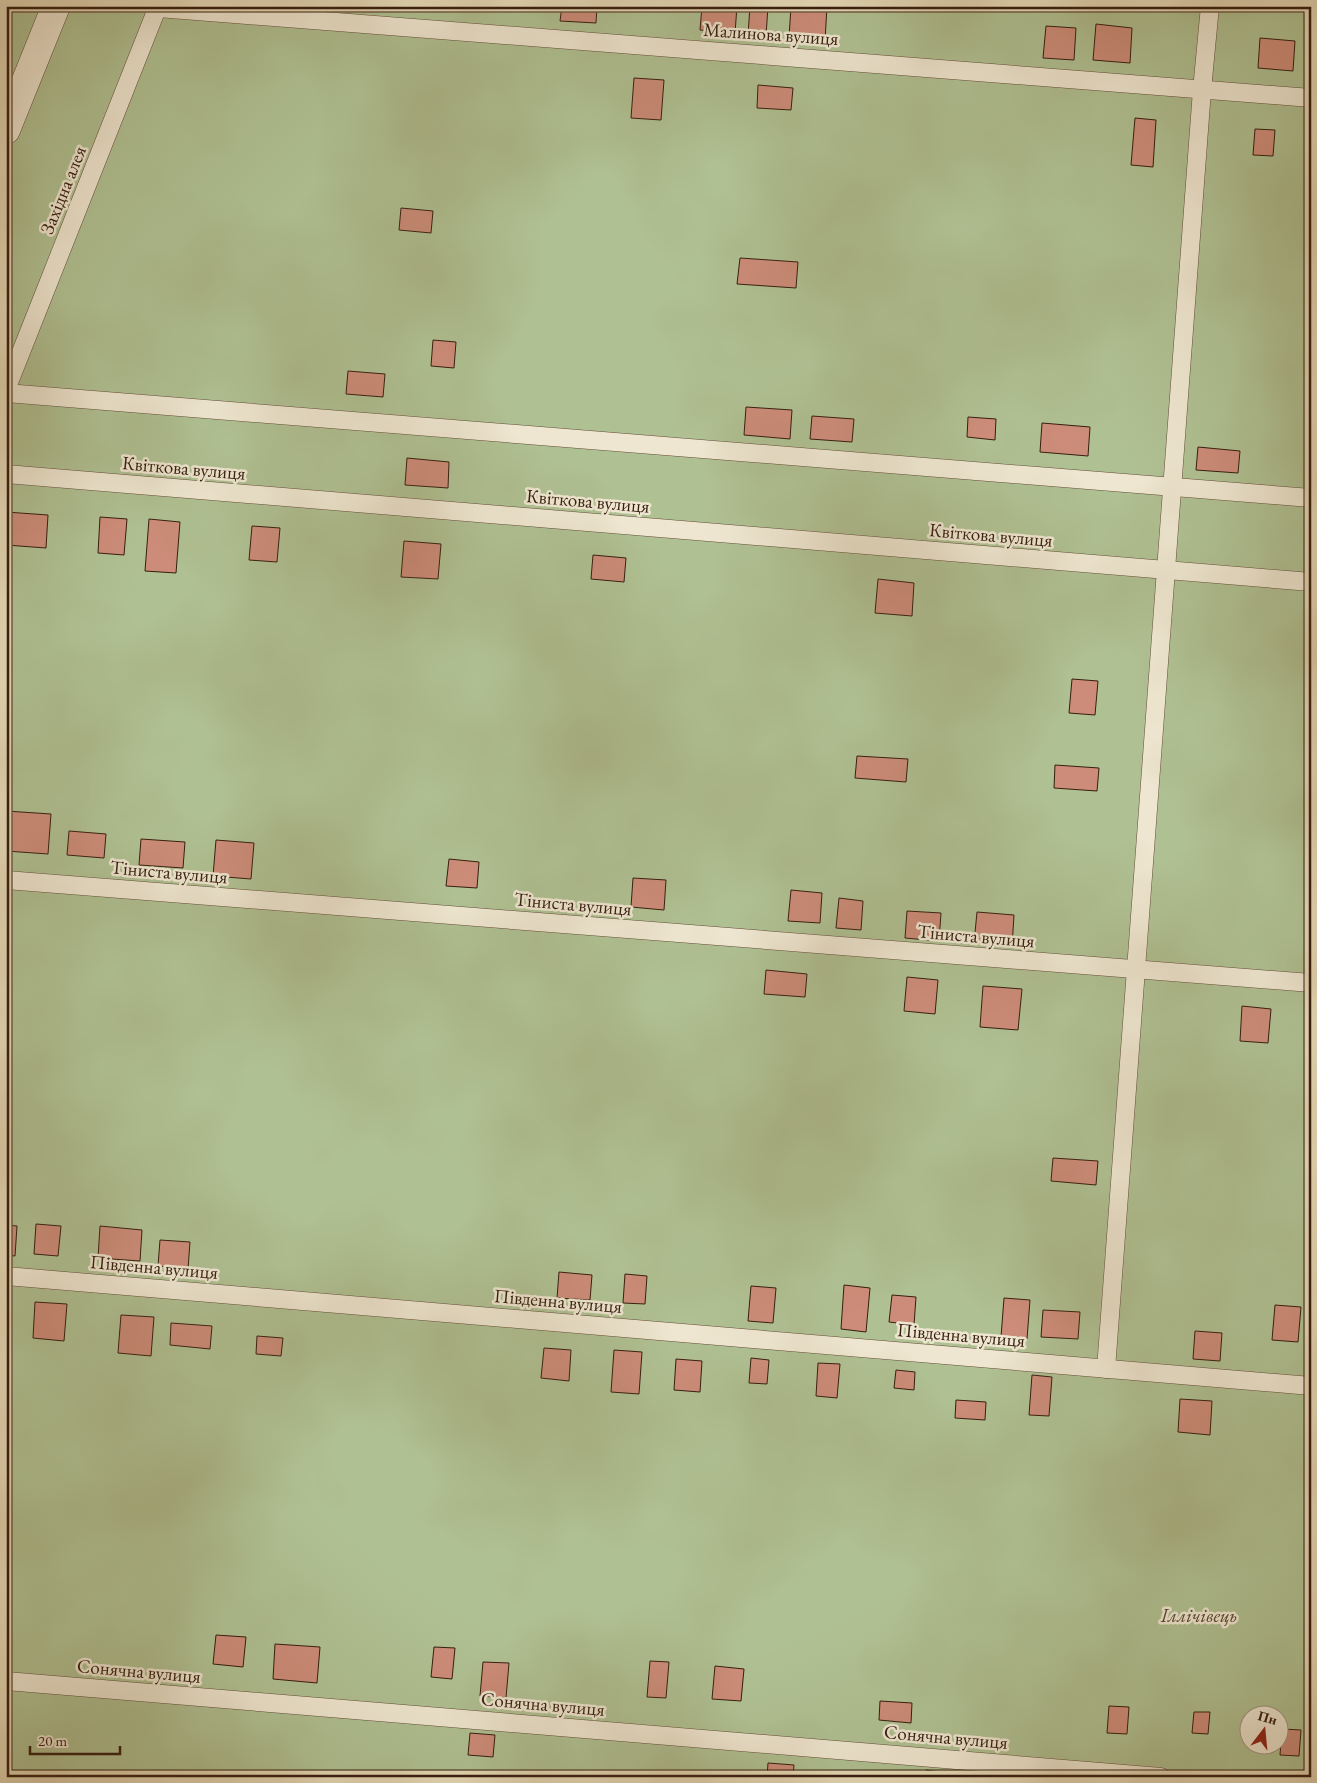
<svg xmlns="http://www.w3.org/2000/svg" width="1317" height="1783" font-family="'EB Garamond',serif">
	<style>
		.green { fill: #afc092; stroke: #726f50; fill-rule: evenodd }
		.building { fill: #cc8c79; stroke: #361e0f }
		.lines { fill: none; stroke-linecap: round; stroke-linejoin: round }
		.lane-casing { stroke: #624d39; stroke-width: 19 }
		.street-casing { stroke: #624d39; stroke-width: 29 }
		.lane { stroke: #eee6d0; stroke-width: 18 }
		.street { stroke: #eee6d0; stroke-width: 28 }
		.labels { text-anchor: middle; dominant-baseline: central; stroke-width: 5; stroke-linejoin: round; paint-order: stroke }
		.street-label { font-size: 19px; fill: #361e0f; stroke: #eee6d0 }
		.park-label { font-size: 19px; font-style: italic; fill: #544630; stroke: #eee6d0 }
	</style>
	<rect width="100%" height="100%" fill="#e5d9b7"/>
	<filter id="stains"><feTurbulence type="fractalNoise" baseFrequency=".004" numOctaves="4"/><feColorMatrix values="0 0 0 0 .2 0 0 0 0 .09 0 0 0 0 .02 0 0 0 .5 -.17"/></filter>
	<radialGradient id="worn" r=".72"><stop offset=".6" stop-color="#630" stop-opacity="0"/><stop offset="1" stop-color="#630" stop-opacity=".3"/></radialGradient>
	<path class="green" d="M6,6H1311V1777H6ZM1250,1716H1280V1746H1250Z"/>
	<g class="building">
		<polygon points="562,6 597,6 596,23 560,21"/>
		<polygon points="702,6 737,6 735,33 700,30"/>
		<polygon points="750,6 768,6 766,36 748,35"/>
		<polygon points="791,6 827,6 825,41 789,38"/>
		<polygon points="1096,24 1132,28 1130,63 1093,60"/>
		<polygon points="1046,26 1076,28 1074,60 1043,58"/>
		<polygon points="1260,38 1295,41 1293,71 1258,68"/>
		<polygon points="634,78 664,80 661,120 631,118"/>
		<polygon points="758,85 793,88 791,110 757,108"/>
		<polygon points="1135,118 1156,120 1153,167 1131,165"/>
		<polygon points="1255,129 1275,130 1273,156 1253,155"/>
		<polygon points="401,208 433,211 431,233 399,230"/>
		<polygon points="740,258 798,262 796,288 737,284"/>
		<polygon points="433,340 456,342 454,368 431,366"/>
		<polygon points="348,371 385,374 383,397 346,394"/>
		<polygon points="746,407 792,410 790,439 744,435"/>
		<polygon points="812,416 854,419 852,442 810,439"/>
		<polygon points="968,417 996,419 995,440 967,437"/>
		<polygon points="1042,423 1090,427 1088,456 1040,452"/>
		<polygon points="1198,447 1240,451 1238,473 1196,470"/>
		<polygon points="407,458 449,462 448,488 405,485"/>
		<polygon points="6,512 48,515 46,548 6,545"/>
		<polygon points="100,517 127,519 124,555 98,553"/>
		<polygon points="149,519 180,522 176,573 145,571"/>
		<polygon points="252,526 280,528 277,562 249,560"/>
		<polygon points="404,541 441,544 438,579 401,577"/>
		<polygon points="593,555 626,558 624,582 591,579"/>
		<polygon points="878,579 914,583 912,616 875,613"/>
		<polygon points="1072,679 1098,681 1095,715 1069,713"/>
		<polygon points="857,756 908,759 906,782 855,778"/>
		<polygon points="1055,765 1099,768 1097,791 1054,788"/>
		<polygon points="6,811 51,814 48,854 6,851"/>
		<polygon points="69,831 106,834 104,858 67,855"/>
		<polygon points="141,839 185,842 183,868 139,865"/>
		<polygon points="216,840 254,843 251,879 213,876"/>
		<polygon points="449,859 479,862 477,888 446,886"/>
		<polygon points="633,878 666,880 664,910 631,907"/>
		<polygon points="791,890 822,893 820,923 788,921"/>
		<polygon points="839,898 863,901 861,930 836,928"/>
		<polygon points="907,911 941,913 939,941 905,938"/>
		<polygon points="977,912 1014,915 1012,947 974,943"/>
		<polygon points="766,970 807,974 805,997 764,994"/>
		<polygon points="907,977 938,980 935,1014 904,1011"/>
		<polygon points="983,986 1022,989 1018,1030 980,1027"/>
		<polygon points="1242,1006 1271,1009 1268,1043 1240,1041"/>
		<polygon points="1053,1158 1098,1161 1096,1185 1051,1181"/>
		<polygon points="36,1224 61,1226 58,1256 34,1254"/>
		<polygon points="6,1225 17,1226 15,1256 6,1255"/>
		<polygon points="100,1226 142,1230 140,1261 98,1258"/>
		<polygon points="160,1240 190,1242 188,1269 158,1266"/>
		<polygon points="559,1272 592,1275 590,1300 557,1298"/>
		<polygon points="625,1274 647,1276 645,1304 623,1303"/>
		<polygon points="844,1285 870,1288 866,1332 841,1329"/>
		<polygon points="751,1286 776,1288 773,1323 748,1321"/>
		<polygon points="892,1295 916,1297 914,1325 889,1322"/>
		<polygon points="1004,1298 1030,1300 1027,1339 1001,1337"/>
		<polygon points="35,1302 67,1304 64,1341 33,1338"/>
		<polygon points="1275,1305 1301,1307 1298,1342 1272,1340"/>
		<polygon points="1043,1310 1080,1312 1078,1339 1041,1337"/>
		<polygon points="121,1315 154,1317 151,1356 118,1353"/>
		<polygon points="171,1323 212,1326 210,1349 170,1345"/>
		<polygon points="1195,1331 1222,1333 1220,1361 1193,1359"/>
		<polygon points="257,1336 283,1338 281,1356 256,1354"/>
		<polygon points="544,1348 571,1350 569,1381 541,1378"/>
		<polygon points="614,1350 642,1352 639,1394 611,1392"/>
		<polygon points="751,1358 769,1360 767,1384 749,1383"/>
		<polygon points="676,1359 702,1361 700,1392 674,1390"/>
		<polygon points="818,1363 840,1364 837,1398 816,1396"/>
		<polygon points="896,1370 915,1372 914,1390 894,1388"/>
		<polygon points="1032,1375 1052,1377 1049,1416 1029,1415"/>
		<polygon points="1180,1399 1212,1401 1210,1435 1178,1432"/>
		<polygon points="956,1400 986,1402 985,1420 955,1418"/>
		<polygon points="216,1635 246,1637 243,1667 213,1664"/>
		<polygon points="275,1644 320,1647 317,1683 273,1679"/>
		<polygon points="434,1647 455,1648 452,1679 431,1677"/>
		<polygon points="650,1661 669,1662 666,1698 647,1697"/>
		<polygon points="483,1662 509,1663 506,1698 480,1696"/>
		<polygon points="715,1666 744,1669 741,1701 712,1699"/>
		<polygon points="880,1701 912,1703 911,1723 879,1720"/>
		<polygon points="1109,1706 1129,1707 1127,1734 1107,1733"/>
		<polygon points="1194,1712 1210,1712 1208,1734 1192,1733"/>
		<polygon points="1282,1729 1301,1730 1299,1756 1280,1755"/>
		<polygon points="470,1733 495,1735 493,1757 468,1755"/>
		<polygon points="768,1763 794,1765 793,1777 767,1777"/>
		<polygon points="926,1770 948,1773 948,1777 926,1777"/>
	</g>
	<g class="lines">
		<defs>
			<g id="lane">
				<polyline points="158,8 1311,98"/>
				<polyline points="6,390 158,6"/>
				<polyline points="6,393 1311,498"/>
				<polyline points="6,474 1311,582"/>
				<polyline points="6,880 1311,983"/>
				<polyline points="6,1276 1311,1386"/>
				<polyline points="1106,1369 1202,90 1210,6"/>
				<polyline points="6,1681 1161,1777"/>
			</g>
			<polyline id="street" points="6,130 56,6"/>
		</defs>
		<use href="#lane" class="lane-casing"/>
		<use href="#street" class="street-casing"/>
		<use href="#lane" class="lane"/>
		<use href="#street" class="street"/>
	</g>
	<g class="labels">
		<g class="street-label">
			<text transform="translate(771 34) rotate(4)">Малинова вулиця</text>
			<text transform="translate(63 190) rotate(-68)">Західна алея</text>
			<text transform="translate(184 468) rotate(5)">Квіткова вулиця</text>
			<text transform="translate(588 501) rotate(5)">Квіткова вулиця</text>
			<text transform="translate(991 535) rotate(5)">Квіткова вулиця</text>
			<text transform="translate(169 872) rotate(5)">Тіниста вулиця</text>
			<text transform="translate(573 904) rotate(5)">Тіниста вулиця</text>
			<text transform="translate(976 936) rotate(5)">Тіниста вулиця</text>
			<text transform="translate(154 1267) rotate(5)">Південна вулиця</text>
			<text transform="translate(558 1301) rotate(5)">Південна вулиця</text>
			<text transform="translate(961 1335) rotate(5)">Південна вулиця</text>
			<text transform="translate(139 1671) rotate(5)">Сонячна вулиця</text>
			<text transform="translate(543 1704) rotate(5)">Сонячна вулиця</text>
			<text transform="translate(946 1737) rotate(5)">Сонячна вулиця</text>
		</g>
		<g class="park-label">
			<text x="1199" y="1615">Іллічівець</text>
		</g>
	</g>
	<rect width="1317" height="1783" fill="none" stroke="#e5d9b7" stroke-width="25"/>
	<rect x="8" y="8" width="1302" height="1768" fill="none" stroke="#361e0f" stroke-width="2.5"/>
	<rect x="12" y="12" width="1292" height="1758" fill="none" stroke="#361e0f"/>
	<g transform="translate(1264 1730) rotate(16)"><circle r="24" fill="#eee6d0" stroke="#a49683"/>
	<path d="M0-4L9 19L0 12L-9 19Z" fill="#8f2418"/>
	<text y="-8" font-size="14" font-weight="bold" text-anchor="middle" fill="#361e0f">Пн</text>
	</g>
	<path d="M30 1746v8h90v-8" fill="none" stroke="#361e0f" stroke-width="2.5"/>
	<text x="38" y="1746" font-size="15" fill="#361e0f" stroke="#eee6d0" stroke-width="4" paint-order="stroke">20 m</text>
	<rect width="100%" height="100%" filter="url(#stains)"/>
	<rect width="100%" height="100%" fill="url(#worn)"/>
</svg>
